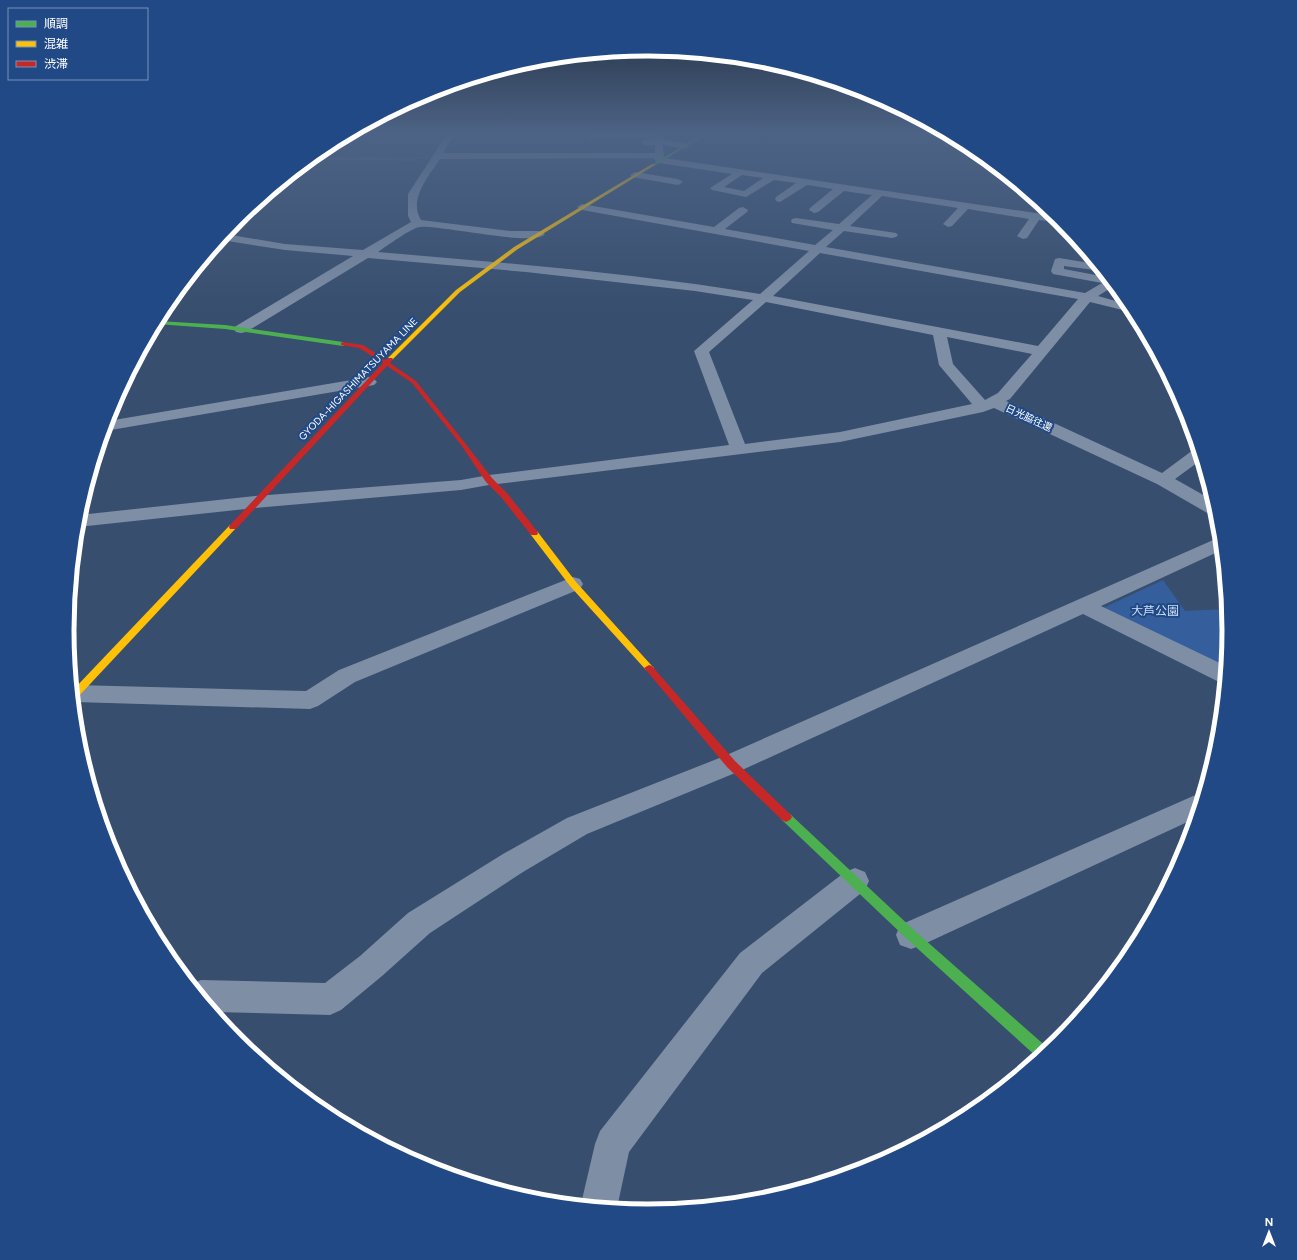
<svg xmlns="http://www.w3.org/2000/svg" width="1297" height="1260" font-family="Figtree,'Noto Sans JP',sans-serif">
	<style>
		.green { fill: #345f9c }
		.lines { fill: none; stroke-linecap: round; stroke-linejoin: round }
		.stream { fill: #3e5c87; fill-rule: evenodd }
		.path { stroke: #7e8ea5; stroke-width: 1; stroke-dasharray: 1 1.5; stroke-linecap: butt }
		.street { fill: #7e8ea5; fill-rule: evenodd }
		.fast { fill: #4caf50; fill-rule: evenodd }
		.slow { fill: #ffc107; fill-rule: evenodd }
		.jam { fill: #c62828; fill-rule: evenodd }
		.labels { text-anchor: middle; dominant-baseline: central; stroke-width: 4; stroke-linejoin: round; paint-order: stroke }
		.far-street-label { font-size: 10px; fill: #fff; stroke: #204986 }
		.park-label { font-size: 12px; fill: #cddff7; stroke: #204986 }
		.rim { fill: none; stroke: #fff; stroke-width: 5 }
	</style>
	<rect width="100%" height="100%" fill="#374e6f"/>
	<polygon class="green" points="1163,580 1185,611 1227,609 1229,630 1225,672 1106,616 1103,608"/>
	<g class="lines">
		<g class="stream">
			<polygon points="313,157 440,157 441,158 311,159"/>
			<polygon points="628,157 676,159 738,169 737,170 676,161 627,159"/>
		</g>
		<polyline class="path" points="310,159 416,160"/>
		<g class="street">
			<path d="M447,134H455L443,153H655V145H645L641,142L645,139H655V138H589L585,135L586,134H663V140L685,143L689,146L685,149L663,145L664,158L1056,216L1062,223L1039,220L1027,238L1023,239L1017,236L1029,219L968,209L952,226L948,227L943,224L958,208L882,196L850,226L896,233L898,235L896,237L892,238L844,231L826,247L1085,293L1102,283L1053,274L1051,271L1055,259L1059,258L1096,264L1102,271L1064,266V269L1106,277L1114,286L1098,296L1130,305L1135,313L1090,302L1010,399L1006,401L1162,473L1193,450L1198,449L1201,460L1175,479L1214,501L1218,515L1209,514L1157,484L994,408L983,412L840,442L489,485L461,490L255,508L78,527L79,515L255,496L461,480L489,475L729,445L694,351L753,300L695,291L526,272L368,258L246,332L241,333L236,332L234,329L236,326L353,256L285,250L221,240L225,234L285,244L363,250L411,222L408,216V194ZM654,158L656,162L659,163L732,174L710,188L712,190L746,197L774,180L796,183L776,197L775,199L776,201L780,202L807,185L833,189L810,208L809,210L814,213L818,212L844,191L872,195L839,224L796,218L792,219L791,221L792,223L833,230L815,245L725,229L747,212L748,210L743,207L739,208L714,227L582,204L577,207L582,210L809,251L760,294C633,273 506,263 378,252C385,247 413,227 420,227C440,225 535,247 545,234L539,231H511L421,220C408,199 429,176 440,159ZM742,175L763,178L744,191L724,187ZM820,253L1078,299L1038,346L773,296ZM766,302L933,335L939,365L972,404L840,432L745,444L709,352ZM947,337L1032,354L998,393L985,400L953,364Z"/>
			<polygon points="635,172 678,179 683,182 678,185 632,177 630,175"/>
			<polygon points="369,377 374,379 377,382 374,385 105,431 108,421"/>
			<polygon points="1220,537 1222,550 1101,606 1226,666 1224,683 1217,681 1083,614 740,771 587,834 523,872 430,933 382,976 341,1010 330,1015 214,1012 191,984 201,980 325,983 360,956 408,913 503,854 567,818 722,757"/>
			<polygon points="573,577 580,579 583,584 580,589 355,682 318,706 310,709 75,702 73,686 76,685 306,691 339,670"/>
			<polygon points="1200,793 1203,794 1196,818 922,945 911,949 900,945 896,935 900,925"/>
			<polygon points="855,868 865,872 869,881 865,890 762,973 629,1152 617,1208 581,1204 595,1144 600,1131 740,953 845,872"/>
		</g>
		<g class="fast">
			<polygon points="703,134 707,134 654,166 651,165"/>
			<polygon points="158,321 225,325 343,342 346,344 343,346 225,329 156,324"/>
			<polygon points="786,812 790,814 915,931 1049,1049 1038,1058 907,939 782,820 780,817 782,814"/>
		</g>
		<g class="slow">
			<polygon points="652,164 655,165 518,249 460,292 392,360 388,360 388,358 456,290 514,247"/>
			<polygon points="230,525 236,525 237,527 77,698 74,699 73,690"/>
			<polygon points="531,531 537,531 576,582 652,666 654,668 652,670 646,670 570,586 531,535 530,533"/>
		</g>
		<g class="jam">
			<polygon points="343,342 363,345 386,360 388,358 392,358 393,359 390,363 416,381 465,443 492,478 507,493 537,531 538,533 537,535 531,535 501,497 486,482 461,445 412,383 387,366 236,529 230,529 229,527 230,525 383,363 359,348 341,345 341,343"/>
			<polygon points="649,665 652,666 735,761 790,814 792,817 790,820 786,822 782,820 727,767 646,670 644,668"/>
		</g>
	</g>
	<linearGradient id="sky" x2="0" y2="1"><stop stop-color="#1e2b3d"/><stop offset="0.43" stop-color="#4d6385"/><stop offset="1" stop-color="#4d6385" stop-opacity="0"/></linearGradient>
	<rect width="1297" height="310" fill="url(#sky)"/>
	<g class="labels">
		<g class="far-street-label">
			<text transform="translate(358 379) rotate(-46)">GYODA-HIGASHIMATSUYAMA LINE</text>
			<text transform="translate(1029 418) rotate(25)">日光脇往還</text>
		</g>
		<g class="park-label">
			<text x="1155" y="611">大芦公園</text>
		</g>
	</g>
	<path d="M0 0H1297V1260H0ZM74 630a574 574 0 1 1 1148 0a574 574 0 1 1-1148 0Z" fill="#204986" fill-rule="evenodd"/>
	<path class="rim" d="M74 630a574 574 0 1 1 1148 0a574 574 0 1 1-1148 0Z"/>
	<rect x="8" y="8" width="140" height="72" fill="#204986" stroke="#7992b6"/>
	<rect x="16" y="21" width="20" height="6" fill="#4caf50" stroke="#7992b6"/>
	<text x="44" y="28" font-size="12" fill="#ffffff">順調</text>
	<rect x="16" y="41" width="20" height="6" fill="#ffc107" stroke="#7992b6"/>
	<text x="44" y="48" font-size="12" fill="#ffffff">混雑</text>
	<rect x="16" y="61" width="20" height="6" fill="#c62828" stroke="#7992b6"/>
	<text x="44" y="68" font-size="12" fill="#ffffff">渋滞</text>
	<g transform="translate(1269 1232)" stroke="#204986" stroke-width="3" paint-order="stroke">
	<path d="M0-3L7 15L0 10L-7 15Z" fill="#ffffff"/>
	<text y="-6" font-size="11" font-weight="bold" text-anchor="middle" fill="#ffffff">N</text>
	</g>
</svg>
